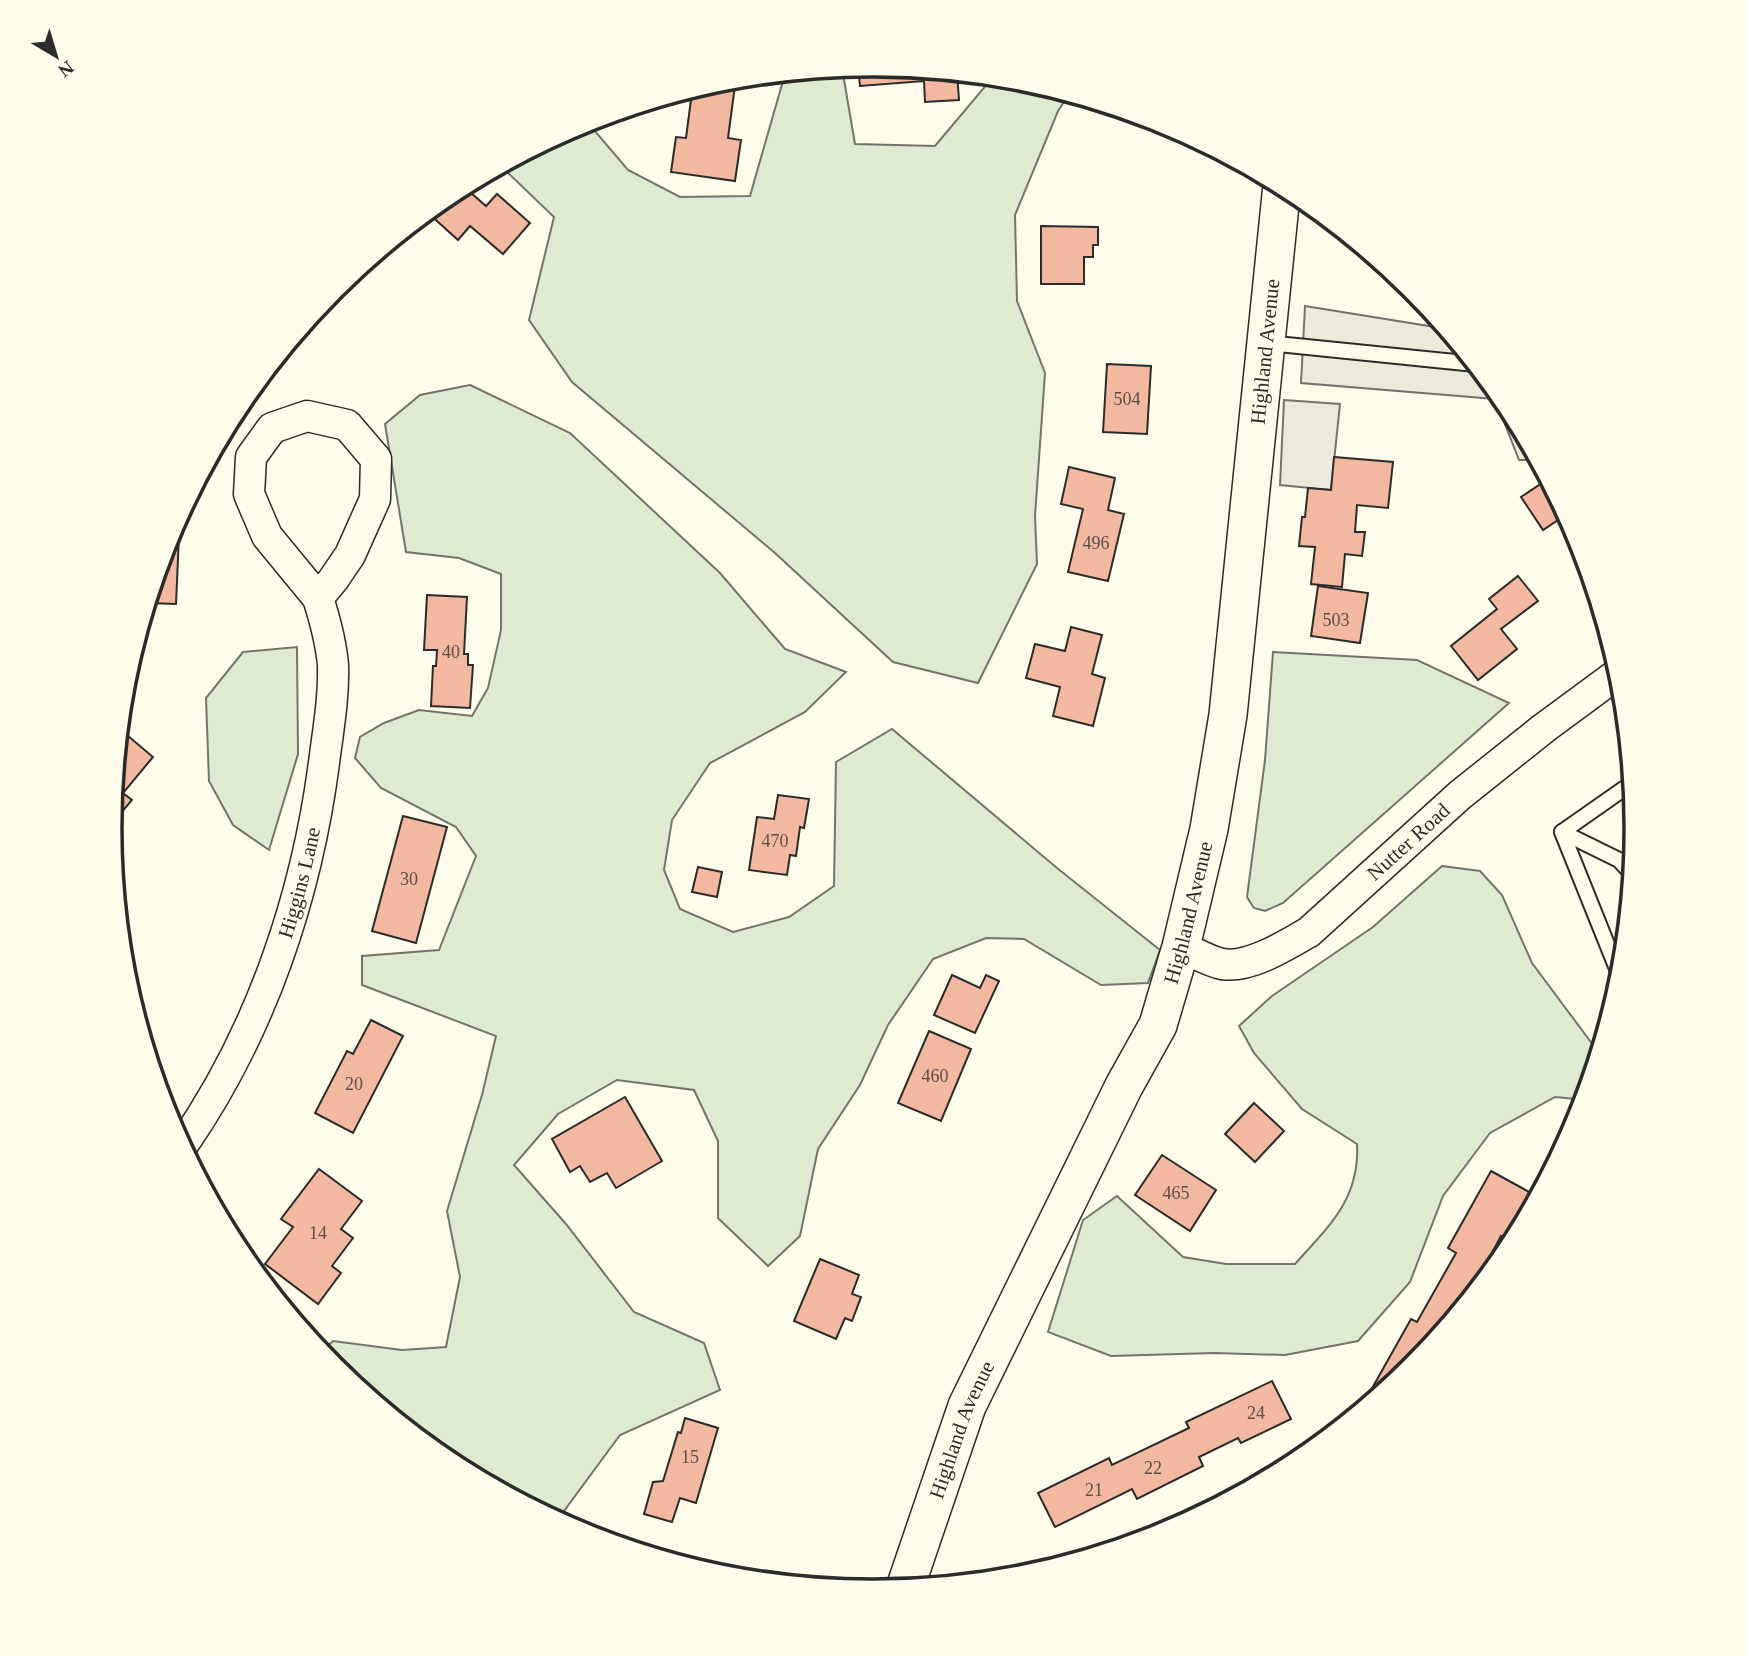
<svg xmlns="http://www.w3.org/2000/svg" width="1747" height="1656" font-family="Georgia,serif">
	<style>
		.green { fill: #deebd1; stroke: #74746e; stroke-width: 2 }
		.parking { fill: #eceadb; stroke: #74746e; stroke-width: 2 }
		.building { fill: #f2b8a0; stroke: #2b2b2b; stroke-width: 2 }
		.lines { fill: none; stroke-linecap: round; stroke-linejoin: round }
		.service-casing { stroke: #2b2b2b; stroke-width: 18 }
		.minor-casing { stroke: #2b2b2b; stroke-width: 33 }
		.tertiary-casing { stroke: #2b2b2b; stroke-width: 40 }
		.service { stroke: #fdfbea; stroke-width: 14 }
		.minor { stroke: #fdfbea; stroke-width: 30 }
		.tertiary { stroke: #fdfbea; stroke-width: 37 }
		.labels { text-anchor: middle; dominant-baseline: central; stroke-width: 5; stroke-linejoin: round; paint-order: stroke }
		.number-label { font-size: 18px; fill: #5d4e48 }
		.street-label { font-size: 21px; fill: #2b2b2b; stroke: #fdfbea }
		.rim { fill: none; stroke: #2b2b2b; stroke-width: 3.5 }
	</style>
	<rect width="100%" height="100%" fill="#fdfbea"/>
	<g class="green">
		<polygon points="842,68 855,144 935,146 993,77 1023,80 1069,94 1058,111 1015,215 1017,301 1045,373 1035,516 1037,564 978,683 893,662 775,553 572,382 529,320 554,217 505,170 498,167 583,122 589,124 628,170 680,197 750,196 785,74"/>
		<polygon points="470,385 570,433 720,573 785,649 846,672 805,712 710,763 672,820 664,870 680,909 733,932 789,917 834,886 836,762 892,729 1057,868 1160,950 1148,983 1101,985 1024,939 986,938 933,959 888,1025 860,1085 818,1149 800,1236 768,1266 718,1218 718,1141 694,1090 617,1080 558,1114 514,1165 566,1224 634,1312 704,1343 720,1390 620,1435 561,1515 551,1517 449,1462 334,1367 321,1352 333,1341 402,1350 446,1347 460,1277 447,1211 482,1095 496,1036 362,985 362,956 439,950 476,856 456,827 381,788 355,758 360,737 384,723 419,710 472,716 488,688 501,630 501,574 459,558 406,552 385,424 420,395"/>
		<polygon points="297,647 298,754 269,850 233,825 209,781 206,698 243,652"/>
		<polygon points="1273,652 1417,660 1509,703 1283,903 1265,911 1254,908 1247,897 1265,760"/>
		<path d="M1442,866L1480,871L1502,895L1532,963L1599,1053L1585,1100L1555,1097L1490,1133L1443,1196L1410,1282L1358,1341L1285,1355L1214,1353L1111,1356L1048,1332L1083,1220L1117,1196L1183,1257L1226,1264H1295C1329,1226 1360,1199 1357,1144L1302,1109L1254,1053L1239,1026L1272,996L1373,927Z"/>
	</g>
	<g class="parking">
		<polygon points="1305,306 1447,329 1508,404 1538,460 1519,460 1495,399 1301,383"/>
		<polygon points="1284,400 1340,404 1331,490 1280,485"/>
	</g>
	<g class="building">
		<polygon points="874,65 957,73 959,100 925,102 924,81 860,86 858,66"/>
		<polygon points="736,78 728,138 741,140 735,181 671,172 676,137 686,138 692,92 686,91"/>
		<polygon points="463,186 486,206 497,194 530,223 503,254 470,226 458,240 427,212 450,193"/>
		<polygon points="1041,226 1098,227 1098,245 1093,245 1093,257 1084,257 1084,284 1041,284"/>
		<polygon points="1107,364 1151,366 1147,434 1103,432"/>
		<polygon points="1334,457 1393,462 1388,508 1357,505 1355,532 1365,532 1362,556 1345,554 1342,587 1311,584 1315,547 1299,546 1302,517 1305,517 1308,488 1331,490"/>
		<polygon points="1069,467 1115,478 1108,510 1124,514 1108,581 1068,572 1083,509 1061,504"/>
		<polygon points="1548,479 1567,514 1543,530 1521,497"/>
		<polygon points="180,513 176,604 148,603 169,536"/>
		<polygon points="1580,541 1590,572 1570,549"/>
		<polygon points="1518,576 1538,601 1501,629 1517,649 1478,680 1451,646 1497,609 1489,599"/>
		<polygon points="1318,586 1368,593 1360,643 1311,636"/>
		<polygon points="427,595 467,597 464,654 468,654 468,665 473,665 470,708 431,706 433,666 436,666 437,650 424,650"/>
		<polygon points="1071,627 1102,635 1092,674 1105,678 1093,726 1053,716 1060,687 1026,678 1035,644 1065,651"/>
		<polygon points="121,730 153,757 123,793 132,800 110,826"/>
		<polygon points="778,795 809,799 804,828 800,827 796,856 790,855 787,875 749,870 757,817 774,819"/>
		<polygon points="403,816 447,827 416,943 372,931"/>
		<polygon points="698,867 722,872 717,897 692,892"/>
		<polygon points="952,975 980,988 986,975 999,981 975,1033 934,1015"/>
		<polygon points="371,1020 403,1036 353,1133 315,1113 347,1051 353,1054"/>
		<polygon points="929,1031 971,1049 941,1121 898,1103"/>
		<polygon points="625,1097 662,1161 616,1188 607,1173 590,1182 580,1166 570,1172 552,1139"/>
		<polygon points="1254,1103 1284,1131 1255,1162 1225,1134"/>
		<polygon points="1162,1155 1216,1190 1190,1231 1135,1195"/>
		<polygon points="319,1169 362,1201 341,1229 353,1238 332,1266 341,1273 318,1304 265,1264 293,1227 281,1219"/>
		<polygon points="1491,1171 1531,1193 1506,1239 1501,1236 1482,1272 1489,1275 1413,1368 1378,1397 1370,1392 1411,1319 1417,1322 1456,1253 1448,1248"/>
		<polygon points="820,1259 859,1275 852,1294 861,1297 852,1321 845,1318 836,1339 794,1321"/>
		<polygon points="1272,1381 1291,1419 1241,1443 1238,1438 1199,1457 1203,1466 1137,1499 1132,1489 1055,1527 1038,1493 1109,1458 1112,1465 1189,1428 1186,1422"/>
		<polygon points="685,1418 718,1428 696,1503 680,1498 672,1522 644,1514 653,1482 663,1481 678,1432 681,1433"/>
	</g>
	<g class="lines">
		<defs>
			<g id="service">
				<polyline points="1267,343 1475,364"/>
				<polyline points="1562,832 1619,860 1632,874"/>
				<polyline points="1621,979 1562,832 1632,783"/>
			</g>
			<g id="minor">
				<polygon points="307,416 347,425 376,459 375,499 350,555 333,580 318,598 267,536 249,494 251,457 272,428"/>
				<path id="s1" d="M1181,947C1194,952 1208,961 1222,964C1248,969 1287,945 1309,932L1460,795L1544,728L1620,672"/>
				<path id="s2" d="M182,1146C262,1031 308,893 325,755C329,725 334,695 333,665C331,642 325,620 318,598"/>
			</g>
			<g id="tertiary">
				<path id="s3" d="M905,1588L967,1406L1124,1086L1158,1025L1181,947L1209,829L1228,715L1282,185"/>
			</g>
		</defs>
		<use href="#service" class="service-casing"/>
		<use href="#minor" class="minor-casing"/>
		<use href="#tertiary" class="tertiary-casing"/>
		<use href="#service" class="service"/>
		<use href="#minor" class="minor"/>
		<use href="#tertiary" class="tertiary"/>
	</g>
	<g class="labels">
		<g class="number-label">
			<text x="1127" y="399">504</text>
			<text x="1096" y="543">496</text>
			<text x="1336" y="620">503</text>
			<text x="451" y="652">40</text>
			<text x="775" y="841">470</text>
			<text x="409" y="879">30</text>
			<text x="935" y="1076">460</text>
			<text x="354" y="1084">20</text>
			<text x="1176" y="1193">465</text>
			<text x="318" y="1233">14</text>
			<text x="1256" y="1413">24</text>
			<text x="690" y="1457">15</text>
			<text x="1153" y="1468">22</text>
			<text x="1094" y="1490">21</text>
		</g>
		<g class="street-label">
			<text stroke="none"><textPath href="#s3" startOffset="1302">Highland Avenue</textPath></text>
			<text stroke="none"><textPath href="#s1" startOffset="273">Nutter Road</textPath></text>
			<text stroke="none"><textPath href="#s2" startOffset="290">Higgins Lane</textPath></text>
			<text stroke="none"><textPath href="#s3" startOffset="735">Highland Avenue</textPath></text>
			<text stroke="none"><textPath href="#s3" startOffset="168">Highland Avenue</textPath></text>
		</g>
	</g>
	<path d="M0 0H1747V1656H0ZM122 828a751 751 0 1 1 1502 0a751 751 0 1 1-1502 0Z" fill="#fdfbea" fill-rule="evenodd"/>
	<path class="rim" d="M122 828a751 751 0 1 1 1502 0a751 751 0 1 1-1502 0Z"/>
	<g transform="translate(56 56) rotate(142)" stroke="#fdfbea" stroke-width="5" paint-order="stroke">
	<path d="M0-5L12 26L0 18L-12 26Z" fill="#2b2b2b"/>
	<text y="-10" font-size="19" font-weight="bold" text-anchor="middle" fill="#2b2b2b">N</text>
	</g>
</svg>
